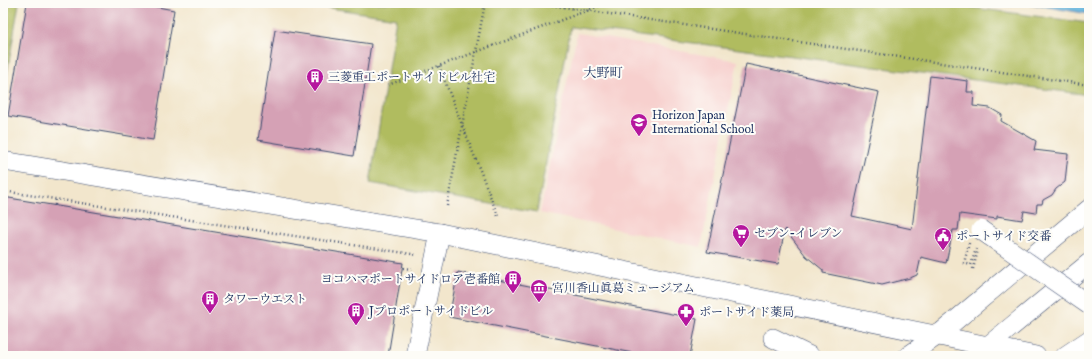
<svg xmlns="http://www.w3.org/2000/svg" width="1092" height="359" font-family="'IM FELL English','Noto Serif JP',serif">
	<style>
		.built { fill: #f7d0ce }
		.green { fill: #b0bc5e; stroke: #66765e }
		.water { fill: #61b2dc; stroke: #3e709d }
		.building { fill: #d5a1b5 }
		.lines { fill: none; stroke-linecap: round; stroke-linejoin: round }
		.minor-casing { stroke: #3b4a6e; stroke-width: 20 }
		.path { stroke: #3b4a6e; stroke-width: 2.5; stroke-dasharray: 1 3; stroke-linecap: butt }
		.minor { stroke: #fff; stroke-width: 19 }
		.minor-bridge-casing { stroke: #3b4a6e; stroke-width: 20; stroke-linecap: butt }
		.minor-bridge { stroke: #fff; stroke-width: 19 }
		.labels { text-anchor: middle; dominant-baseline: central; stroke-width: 4; stroke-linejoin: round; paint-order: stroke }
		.poi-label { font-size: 12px; fill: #1b2f5e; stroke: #fdfcf7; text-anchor: start }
		.neighbourhood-label { font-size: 13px; fill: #1b2f5e; stroke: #fdfcf7 }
	</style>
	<rect width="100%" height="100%" fill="#fdfcf7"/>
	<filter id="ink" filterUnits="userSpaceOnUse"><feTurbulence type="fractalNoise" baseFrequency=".025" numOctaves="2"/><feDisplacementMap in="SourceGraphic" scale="8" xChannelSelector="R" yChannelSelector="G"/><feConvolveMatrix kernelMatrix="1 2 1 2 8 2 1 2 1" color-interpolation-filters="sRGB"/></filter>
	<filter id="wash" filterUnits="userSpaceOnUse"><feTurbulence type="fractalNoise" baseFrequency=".012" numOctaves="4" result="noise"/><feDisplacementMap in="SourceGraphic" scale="16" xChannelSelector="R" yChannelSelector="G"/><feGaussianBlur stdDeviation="0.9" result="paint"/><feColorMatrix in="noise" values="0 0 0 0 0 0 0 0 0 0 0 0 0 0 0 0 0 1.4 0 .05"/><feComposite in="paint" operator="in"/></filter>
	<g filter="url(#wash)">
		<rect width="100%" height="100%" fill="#f2e6cc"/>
		<polygon class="built" points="577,33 738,61 701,247 540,213"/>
		<g class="green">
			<polygon points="3,3 19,3 3,97"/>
			<polygon points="296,3 936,3 1089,23 1089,95 571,27 537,212 370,183 396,18"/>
		</g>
		<polygon class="water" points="1025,3 1089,3 1089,14"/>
		<g id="blocks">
			<g class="building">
				<polygon points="27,3 135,3 174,10 153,140 8,116"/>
				<polygon points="275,30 371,44 354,156 258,140"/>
				<polygon points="746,64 879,92 852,216 912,229 930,76 968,81 967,92 974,92 973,106 990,108 1002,115 1001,121 1036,141 1034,150 1068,154 1065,182 1056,189 1052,195 1043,200 1042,204 1037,204 1036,213 1024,211 1022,220 997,216 997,219 960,214 958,230 953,230 946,263 921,257 917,275 910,278 882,285 823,273 823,270 806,256 785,229 778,264 707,252"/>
				<polygon points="3,197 403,263 388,356 3,356"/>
				<polygon points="458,272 697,319 690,356 648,356 449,317"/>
			</g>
		</g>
	</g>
	<g filter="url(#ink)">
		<use href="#blocks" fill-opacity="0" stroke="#3b4a6e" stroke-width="1"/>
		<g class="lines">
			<defs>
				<g id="minor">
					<polyline points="3,161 440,233 1036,356"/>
					<polyline points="773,338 810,356"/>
					<polyline points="415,356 440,233"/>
					<polyline points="908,356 938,335 1089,209"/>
					<polyline points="975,356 989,345 1089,263"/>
					<polyline points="1065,356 1089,340"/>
				</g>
			</defs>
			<use href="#minor" class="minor-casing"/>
			<g class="path">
				<polyline points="536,3 1089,85"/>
				<polyline points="439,66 498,216"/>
				<polyline points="388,85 607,3"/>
				<polyline points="3,191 418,255"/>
				<polyline points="55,205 56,199"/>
				<polyline points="447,206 485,3"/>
				<polyline points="148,221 149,214"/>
				<polyline points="969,243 964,263 971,265 976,249"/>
				<polyline points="403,268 412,269"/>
				<polyline points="973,269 978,250"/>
			</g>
			<use href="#minor" class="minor"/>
			<defs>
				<polyline id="minor-bridge" points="981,230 1089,305"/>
			</defs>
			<use href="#minor-bridge" class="minor-bridge-casing"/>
			<use href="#minor-bridge" class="minor-bridge"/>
		</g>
	</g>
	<defs>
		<symbol id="building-pin" viewBox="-11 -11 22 30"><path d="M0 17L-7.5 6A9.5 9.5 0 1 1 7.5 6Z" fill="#b5179e" stroke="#fdfcf7"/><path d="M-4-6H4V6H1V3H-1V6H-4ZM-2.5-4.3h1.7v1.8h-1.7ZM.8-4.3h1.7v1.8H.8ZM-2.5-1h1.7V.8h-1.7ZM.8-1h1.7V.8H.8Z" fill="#fff"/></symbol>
		<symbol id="school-pin" viewBox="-11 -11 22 30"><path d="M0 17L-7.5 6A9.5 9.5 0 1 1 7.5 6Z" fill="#b5179e" stroke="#fdfcf7"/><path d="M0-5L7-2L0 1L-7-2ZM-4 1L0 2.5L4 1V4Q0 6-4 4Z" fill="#fff"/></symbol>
		<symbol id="supermarket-pin" viewBox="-11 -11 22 30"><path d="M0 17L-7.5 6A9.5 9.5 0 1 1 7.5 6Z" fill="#b5179e" stroke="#fdfcf7"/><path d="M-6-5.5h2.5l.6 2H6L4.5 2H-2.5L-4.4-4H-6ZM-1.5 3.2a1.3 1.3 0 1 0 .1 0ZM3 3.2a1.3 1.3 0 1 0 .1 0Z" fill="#fff"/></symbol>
		<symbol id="civic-pin" viewBox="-11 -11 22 30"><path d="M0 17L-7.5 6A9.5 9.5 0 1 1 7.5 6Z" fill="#b5179e" stroke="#fdfcf7"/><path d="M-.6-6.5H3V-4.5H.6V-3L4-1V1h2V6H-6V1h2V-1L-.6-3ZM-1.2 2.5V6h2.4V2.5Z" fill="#fff"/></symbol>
		<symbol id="museum-pin" viewBox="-11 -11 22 30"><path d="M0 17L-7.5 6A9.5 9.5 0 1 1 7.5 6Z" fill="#b5179e" stroke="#fdfcf7"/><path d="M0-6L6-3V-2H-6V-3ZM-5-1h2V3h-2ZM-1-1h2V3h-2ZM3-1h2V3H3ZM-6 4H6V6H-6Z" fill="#fff"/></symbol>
		<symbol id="pharmacy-pin" viewBox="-11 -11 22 30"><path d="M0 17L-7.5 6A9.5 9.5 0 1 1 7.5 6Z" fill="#b5179e" stroke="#fdfcf7"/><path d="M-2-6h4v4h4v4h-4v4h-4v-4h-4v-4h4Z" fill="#fff"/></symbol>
	</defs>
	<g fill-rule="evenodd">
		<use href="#building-pin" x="305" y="67" width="20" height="27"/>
		<use href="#school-pin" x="629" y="112" width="20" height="27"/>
		<use href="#supermarket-pin" x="731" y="223" width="20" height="27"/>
		<use href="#civic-pin" x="933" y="226" width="20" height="27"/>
		<use href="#building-pin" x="503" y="269" width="20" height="27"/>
		<use href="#museum-pin" x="529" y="278" width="20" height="27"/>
		<use href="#building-pin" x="200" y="289" width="20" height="27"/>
		<use href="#building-pin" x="346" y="301" width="20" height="27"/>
		<use href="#pharmacy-pin" x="676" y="302" width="20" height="27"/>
	</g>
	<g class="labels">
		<g class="poi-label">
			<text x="328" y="77">三菱重工ポートサイドビル社宅</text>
			<text x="652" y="115">Horizon Japan<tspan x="652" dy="14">International School</tspan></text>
			<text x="754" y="233">セブン-イレブン</text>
			<text x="956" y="236">ポートサイド交番</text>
			<text x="500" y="279" text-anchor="end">ヨコハマポートサイドロア壱番館</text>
			<text x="552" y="288">宮川香山眞葛ミュージアム</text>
			<text x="223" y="299">タワーウエスト</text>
			<text x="369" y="311">Jプロポートサイドビル</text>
			<text x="699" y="312">ポートサイド薬局</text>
		</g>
		<g class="neighbourhood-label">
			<text x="603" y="73">大野町</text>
		</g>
	</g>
	<rect width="1092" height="359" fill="none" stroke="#fdfcf7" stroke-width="16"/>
</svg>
